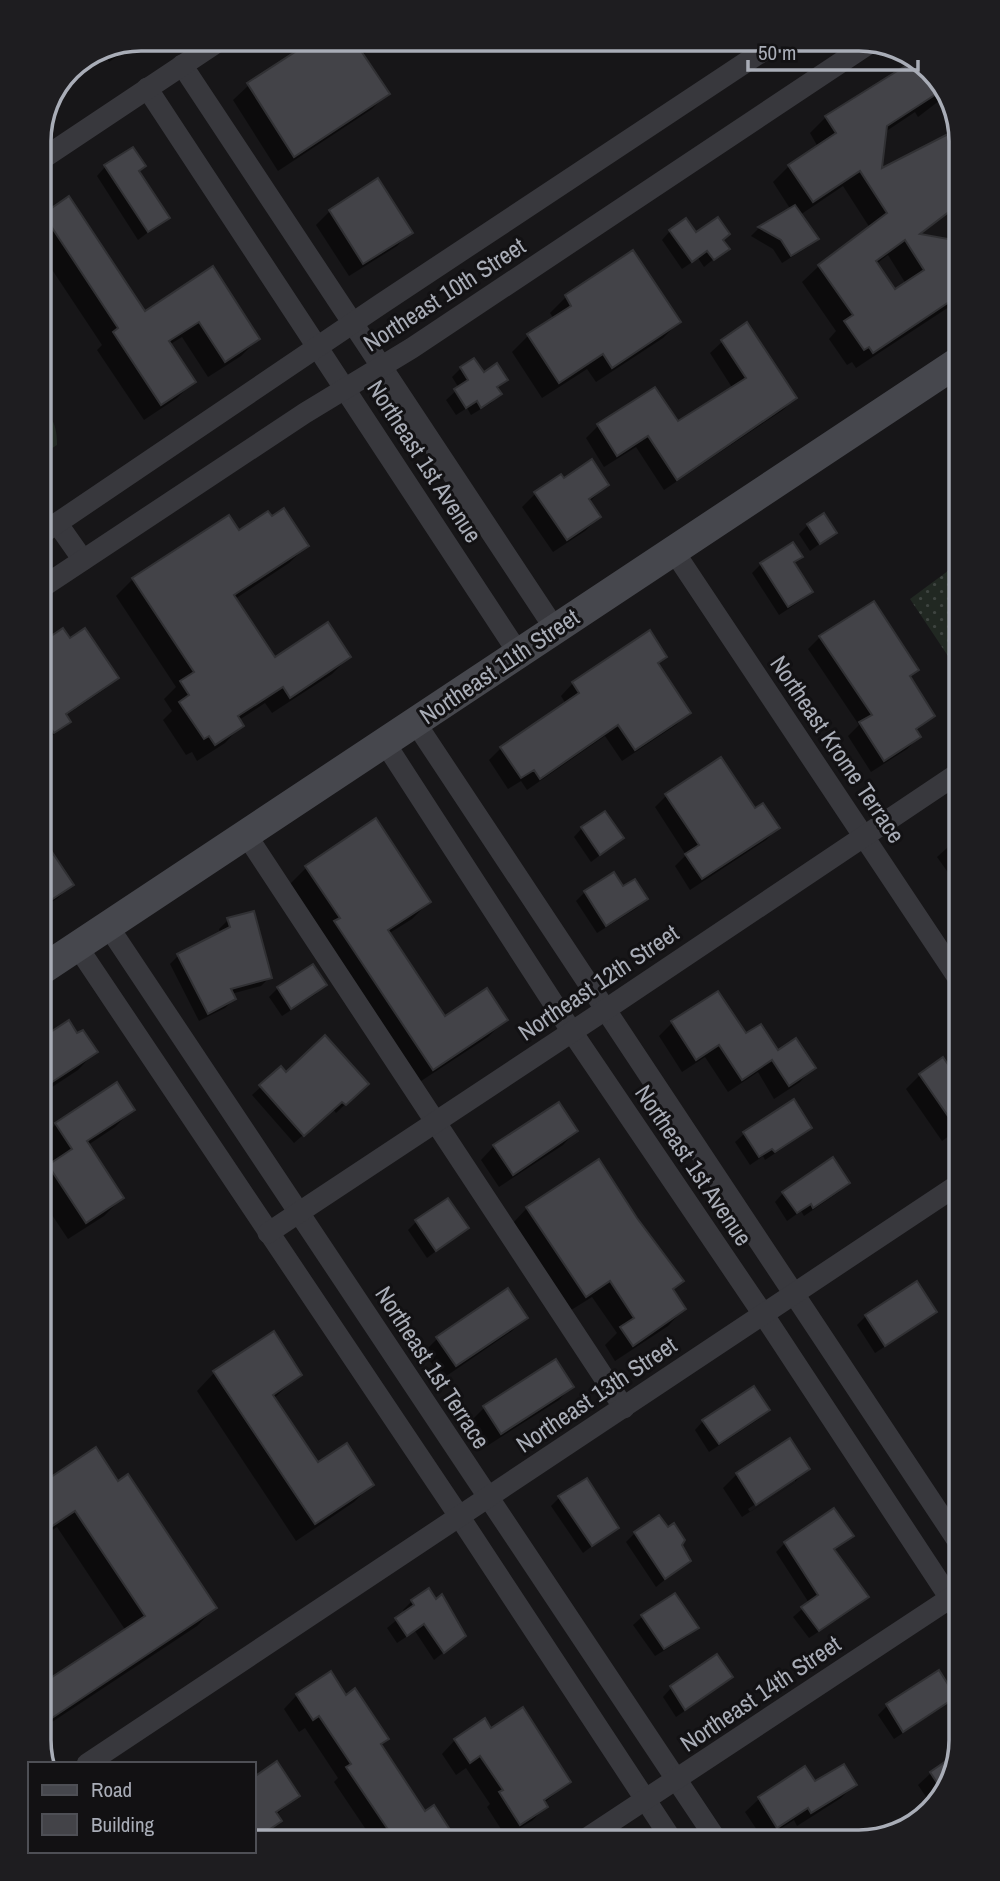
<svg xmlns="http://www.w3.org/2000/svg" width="1000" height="1881" font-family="'Archivo Narrow',sans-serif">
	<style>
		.grass { fill: url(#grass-dots) }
		.pitch { fill: #212822 }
		.shadow { fill: #0007; fill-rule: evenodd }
		.building { fill: #434348; stroke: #313134; stroke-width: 2; fill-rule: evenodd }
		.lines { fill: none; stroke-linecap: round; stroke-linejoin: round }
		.street { stroke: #38383d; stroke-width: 21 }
		.secondary { stroke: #46474d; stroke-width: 30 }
		.labels { text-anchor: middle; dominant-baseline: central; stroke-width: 6; stroke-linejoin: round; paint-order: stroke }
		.street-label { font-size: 24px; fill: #a9adb7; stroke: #121113 }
		.rim { fill: none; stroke: #a9adb7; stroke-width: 3.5 }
	</style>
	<defs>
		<pattern id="grass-dots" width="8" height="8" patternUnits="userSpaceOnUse" patternTransform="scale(1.75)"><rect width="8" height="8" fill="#212822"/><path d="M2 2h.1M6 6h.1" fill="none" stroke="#3e4440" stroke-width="1.8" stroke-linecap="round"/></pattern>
	</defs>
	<rect width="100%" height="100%" fill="#171618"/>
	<polygon class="grass" points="956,565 956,668 910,599"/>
	<path class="pitch" d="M40,407C54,416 57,429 57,445L40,456Z"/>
	<g class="shadow">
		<polygon points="143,39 109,62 107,58 59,89 69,68"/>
		<polygon points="318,39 387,39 362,55 387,94 372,109 278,171 233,100 249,85"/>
		<path d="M921,59L948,94L918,117L915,112L885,132L880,171L954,133V206L920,235L954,242L955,303L856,368L852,362L847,365L829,339L836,331L802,282L819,266L870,228L843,186L800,215L816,238L808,247L782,263L773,249L751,236L759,228L791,210L773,182L789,166L818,147L810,133L826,117ZM888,255L906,284L894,292L876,264Z"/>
		<polygon points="144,166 138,172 168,217 138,240 97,176 105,167"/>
		<polygon points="330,211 410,232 397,246 349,276 316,225"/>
		<polygon points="44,215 144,313 212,269 258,339 241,356 208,377 182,337 169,345 193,382 177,398 144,420 97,350 102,345 39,250 39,220"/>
		<polygon points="670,231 721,241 727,248 704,267 698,258 682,269 662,240"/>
		<polygon points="633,253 679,322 663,338 596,382 587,369 542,398 512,352 528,336 554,319 550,313 566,297"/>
		<polygon points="747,325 795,398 783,410 664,490 636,447 604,467 586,438 598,426 654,389 677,424 733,389 710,353 722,342"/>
		<polygon points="461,368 506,380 497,389 500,394 491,403 471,415 467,408 456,415 446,400 459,388 452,377"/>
		<polygon points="564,481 607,485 589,502 599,517 585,531 553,552 522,507 536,493"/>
		<polygon points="808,525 834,533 810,551 799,534"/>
		<polygon points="238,532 307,546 289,563 235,599 274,660 349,657 332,674 272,713 265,703 239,720 242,725 225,743 197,761 192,752 186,755 163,720 172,711 164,699 176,687 116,596 133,579"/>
		<polygon points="792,544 800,556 793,564 810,592 802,600 779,615 752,573 761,564"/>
		<polygon points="820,637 917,670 909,678 933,716 915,732 919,737 907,749 871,772 848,736 859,725 808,649"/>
		<polygon points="69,641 117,678 105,689 65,716 69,722 42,744 41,646"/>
		<polygon points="665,657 657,664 688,713 676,725 622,761 605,736 527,790 521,781 508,789 489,760 501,748 566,704 561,696 573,683"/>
		<polygon points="666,796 755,810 778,828 766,840 690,890 675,866 686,855 655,807"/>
		<polygon points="375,820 429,902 412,919 388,934 444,1018 505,1020 488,1037 415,1085 289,885 306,868"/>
		<polygon points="582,828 622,838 591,862 574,837"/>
		<polygon points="42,837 72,884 58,898 42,908"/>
		<polygon points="957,839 957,885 937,857"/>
		<polygon points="623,889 646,899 637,908 597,933 576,901 585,892"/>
		<polygon points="228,920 270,977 261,986 231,994 234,999 225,1008 199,1021 170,964 178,956 221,934 219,929"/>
		<polygon points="324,985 316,994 282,1016 269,997 278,988"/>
		<polygon points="68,1023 77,1036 95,1052 78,1070 43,1093 43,1039"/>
		<polygon points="672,1023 746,1036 813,1068 800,1082 774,1099 758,1072 728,1092 705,1057 682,1072 659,1036"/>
		<polygon points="942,1060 958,1083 959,1129 942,1141 906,1089 920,1075"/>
		<polygon points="280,1069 286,1075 358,1092 336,1113 333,1109 294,1143 252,1095"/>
		<polygon points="794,1102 810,1127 801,1136 765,1160 763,1156 750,1165 735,1142 744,1134"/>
		<polygon points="133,1109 115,1127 88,1145 122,1198 104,1216 68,1239 44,1203 44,1172 52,1164 43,1150 43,1137 56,1124"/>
		<polygon points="576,1131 563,1145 499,1187 481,1160 494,1146"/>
		<polygon points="848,1183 839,1192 804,1216 801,1211 787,1221 775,1202 783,1193"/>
		<polygon points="527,1208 635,1219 681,1281 672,1290 684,1309 668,1326 615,1361 605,1345 617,1333 592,1297 568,1312 511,1225"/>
		<polygon points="416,1222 467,1227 427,1258 408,1230"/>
		<polygon points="916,1283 934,1312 926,1320 875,1353 857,1325 866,1316"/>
		<polygon points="507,1291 525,1317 512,1331 442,1379 424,1352 437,1339"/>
		<polygon points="555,1361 572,1386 559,1400 487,1446 471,1421 484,1408"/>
		<polygon points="214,1373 300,1375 273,1399 317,1465 372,1484 354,1502 296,1541 197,1391"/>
		<polygon points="767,1410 759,1419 709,1452 695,1430 703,1421"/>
		<path d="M789,1441L807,1469L794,1483L742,1517L723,1488L737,1474ZM795,1477V1482L750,1512L748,1509Z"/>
		<polygon points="45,1483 118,1484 215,1608 197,1626 46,1726 46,1683 126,1631 57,1527 45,1535"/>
		<polygon points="559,1498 617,1527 583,1553 551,1506"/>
		<polygon points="635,1533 679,1545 688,1561 656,1587 626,1542"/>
		<polygon points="851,1536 833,1551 867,1597 858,1606 809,1638 793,1617 809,1603 776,1552 785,1543"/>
		<polygon points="674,1595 697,1627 688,1636 655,1656 633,1625 642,1617"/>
		<polygon points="412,1601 464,1636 434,1660 415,1631 397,1643 387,1628 405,1613 403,1610"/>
		<polygon points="938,1672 954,1697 945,1705 894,1739 878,1715 887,1706"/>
		<polygon points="731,1677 722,1685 676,1717 663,1697 671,1688"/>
		<polygon points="297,1695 379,1746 425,1814 433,1808 454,1839 373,1840 334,1782 338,1778 305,1728 299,1732 284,1709"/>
		<polygon points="490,1731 569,1782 544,1803 546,1806 533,1820 506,1837 487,1807 490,1804 466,1768 456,1775 442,1754 455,1740"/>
		<polygon points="957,1756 944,1797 933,1807 918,1785 931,1773"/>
		<polygon points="276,1764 298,1796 276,1815 280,1821 266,1834 254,1841 254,1779"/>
		<polygon points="805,1769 815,1784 855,1784 841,1798 797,1826 794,1820 769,1836 761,1836 745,1812 759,1799"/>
	</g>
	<g class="building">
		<polygon points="315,39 353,39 390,94 294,157 247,83"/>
		<path d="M918,58L921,59L944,89L887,126L882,168L954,131V208L920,234L954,240L955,298L873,353L869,347L864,350L844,321L853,315L818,265L887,213L860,171L813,202L788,165L836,133L825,116ZM905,240L924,270L895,289L876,261Z"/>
		<polygon points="133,147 146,166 139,171 170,218 148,232 104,165"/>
		<polygon points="378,178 413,233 363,264 329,210"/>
		<polygon points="69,196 145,311 213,266 260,339 225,362 199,322 169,341 196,382 161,405 113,332 118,328 43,214"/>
		<polygon points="795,205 819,239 791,256 781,240 758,227"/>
		<polygon points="718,217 730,234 723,240 730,249 714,260 707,251 692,262 669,230 686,218 696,232"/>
		<polygon points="633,250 681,322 612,368 603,354 559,383 527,334 571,306 565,295"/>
		<polygon points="747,322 797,398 677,480 648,436 617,456 597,424 655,387 678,421 746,378 721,340"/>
		<polygon points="474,358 484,372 497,363 508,380 497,387 502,394 481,408 477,401 466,408 454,389 468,380 460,367"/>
		<polygon points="592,459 609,485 589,499 601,517 567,540 534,492 561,474 564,478"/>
		<polygon points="284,508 309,546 234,595 275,657 328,622 351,657 290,698 283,687 238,716 244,726 215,745 209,736 204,739 179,702 189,695 180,681 194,672 132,578 229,515 239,530 268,511 272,516"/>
		<polygon points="824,513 837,533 820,544 807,524"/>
		<polygon points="793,542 803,557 794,562 813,592 788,607 760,563"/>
		<polygon points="874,601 919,670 910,676 935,716 916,729 921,737 884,761 859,722 872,715 819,636"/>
		<polygon points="63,628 70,638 85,628 119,678 66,714 71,722 54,733 41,715 41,643"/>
		<polygon points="650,630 667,657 658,663 691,713 635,750 618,725 540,779 534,770 521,778 500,747 579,693 572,682"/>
		<polygon points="721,757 755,808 763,803 780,828 702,879 685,854 699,845 665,794"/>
		<polygon points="605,811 624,838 600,855 581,827"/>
		<polygon points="376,818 431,902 388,930 445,1016 487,988 508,1020 433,1070 334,921 340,918 305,866"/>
		<polygon points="42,837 74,885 42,906"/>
		<polygon points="614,872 623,886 635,879 648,899 606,926 584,891"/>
		<polygon points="254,911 272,978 231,989 236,999 208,1014 177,954 230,927 227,918"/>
		<polygon points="313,964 327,985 291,1009 277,987"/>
		<polygon points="718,991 746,1033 761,1024 778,1050 796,1038 816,1068 789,1086 772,1060 742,1080 719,1045 696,1060 671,1021"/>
		<polygon points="69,1020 77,1033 83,1030 98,1052 43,1088 43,1037"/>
		<polygon points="325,1035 369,1084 346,1105 342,1102 304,1136 259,1085 281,1066 286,1072"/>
		<polygon points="943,1057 958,1079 959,1132 919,1074"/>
		<polygon points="117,1082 135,1110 87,1141 124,1198 86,1223 48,1165 72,1149 55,1123"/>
		<polygon points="794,1099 812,1128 775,1152 772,1149 759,1157 743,1132"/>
		<polygon points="559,1102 578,1131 513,1175 493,1145"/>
		<polygon points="833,1157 850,1183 813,1208 811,1204 797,1213 782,1192"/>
		<polygon points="599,1159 637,1218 684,1281 673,1289 686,1309 633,1346 620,1327 634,1318 610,1281 586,1297 526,1207"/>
		<polygon points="448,1198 469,1228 436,1251 415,1220"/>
		<polygon points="917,1281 937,1312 885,1346 865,1315"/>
		<polygon points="508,1288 528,1318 456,1366 436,1337"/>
		<polygon points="274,1331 302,1375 273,1395 318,1462 347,1443 374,1485 315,1524 213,1371"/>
		<polygon points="556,1359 574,1387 501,1434 483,1406"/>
		<polygon points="754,1386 770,1410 719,1444 702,1420"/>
		<polygon points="790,1438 810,1469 756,1505 736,1473"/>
		<polygon points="96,1447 118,1481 128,1474 217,1608 46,1722 46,1681 145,1616 75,1511 45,1531 45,1481"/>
		<polygon points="587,1478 619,1528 592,1546 558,1496"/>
		<polygon points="834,1508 854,1536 834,1549 869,1597 819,1631 801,1607 818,1595 784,1542"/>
		<polygon points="659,1515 668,1527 674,1523 685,1540 682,1545 691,1561 665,1579 634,1532"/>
		<polygon points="429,1588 436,1599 442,1594 466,1636 444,1653 424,1624 407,1636 395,1618 414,1605 411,1600"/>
		<polygon points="675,1593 699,1628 664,1649 641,1615"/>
		<polygon points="717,1654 733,1677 685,1710 670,1686"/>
		<polygon points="939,1670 956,1697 903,1732 886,1704"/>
		<polygon points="331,1671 346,1695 355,1688 389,1739 381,1744 425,1811 434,1805 456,1839 395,1840 346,1767 351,1764 319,1716 313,1720 296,1694"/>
		<polygon points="523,1707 571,1782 544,1800 548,1807 520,1825 499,1792 503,1790 480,1756 470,1763 454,1739 485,1718 491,1728"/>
		<polygon points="958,1753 951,1776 945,1795 930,1772"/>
		<polygon points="277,1761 300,1796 276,1812 282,1821 254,1840 254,1777"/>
		<polygon points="844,1764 857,1785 811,1813 808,1808 777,1828 758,1797 805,1766 815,1781"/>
	</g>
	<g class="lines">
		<g class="street">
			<polyline points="182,65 555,629"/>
			<polyline points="147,88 519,654"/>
			<polyline points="39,161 222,39"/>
			<polyline points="57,523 83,560"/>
			<polyline points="41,534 381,304 781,39"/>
			<polyline points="673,550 958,978"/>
			<polyline points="41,588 305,413 412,348 873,41"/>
			<polyline points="415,722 961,1546"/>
			<polyline points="385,743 572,1032 763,1314 961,1615"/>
			<polyline points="245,833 624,1408"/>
			<polyline points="108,926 714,1836"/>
			<polyline points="77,946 459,1516 670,1837"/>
			<polyline points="268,1233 605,1010 957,774"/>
			<polyline points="87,1764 959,1184"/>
			<polyline points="587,1838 961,1591"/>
		</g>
		<polyline class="secondary" points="43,969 955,364"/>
	</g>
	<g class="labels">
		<g class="street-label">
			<text transform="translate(444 294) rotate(-33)">Northeast 10th Street</text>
			<text transform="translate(425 461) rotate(57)">Northeast 1st Avenue</text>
			<text transform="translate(499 666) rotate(-34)">Northeast 11th Street</text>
			<text transform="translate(838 749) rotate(56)">Northeast Krome Terrace</text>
			<text transform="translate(598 982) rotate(-34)">Northeast 12th Street</text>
			<text transform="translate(694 1165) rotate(56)">Northeast 1st Avenue</text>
			<text transform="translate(433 1367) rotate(57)">Northeast 1st Terrace</text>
			<text transform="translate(596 1394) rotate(-34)">Northeast 13th Street</text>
			<text transform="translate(760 1693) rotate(-34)">Northeast 14th Street</text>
		</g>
	</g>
	<path d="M0 0H1000V1881H0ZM141 51H859A90 90 0 0 1 949 141V1740A90 90 0 0 1 859 1830H141A90 90 0 0 1 51 1740V141A90 90 0 0 1 141 51Z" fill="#1e1d20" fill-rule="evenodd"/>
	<path class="rim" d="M141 51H859A90 90 0 0 1 949 141V1740A90 90 0 0 1 859 1830H141A90 90 0 0 1 51 1740V141A90 90 0 0 1 141 51Z"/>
	<rect x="28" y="1762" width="228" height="91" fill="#121113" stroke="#4e4f55" stroke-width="2"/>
	<rect x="42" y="1785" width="35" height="10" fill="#46474d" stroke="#4e4f55" stroke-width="2"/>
	<text x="91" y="1797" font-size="21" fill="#a9adb7">Road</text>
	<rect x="42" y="1814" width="35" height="21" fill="#434348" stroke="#4e4f55" stroke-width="2"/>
	<text x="91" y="1832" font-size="21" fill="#a9adb7">Building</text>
	<path d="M748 60v10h170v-10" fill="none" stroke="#a9adb7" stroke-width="3.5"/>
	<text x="758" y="60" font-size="21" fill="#a9adb7" stroke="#121113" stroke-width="5" paint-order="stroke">50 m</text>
</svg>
